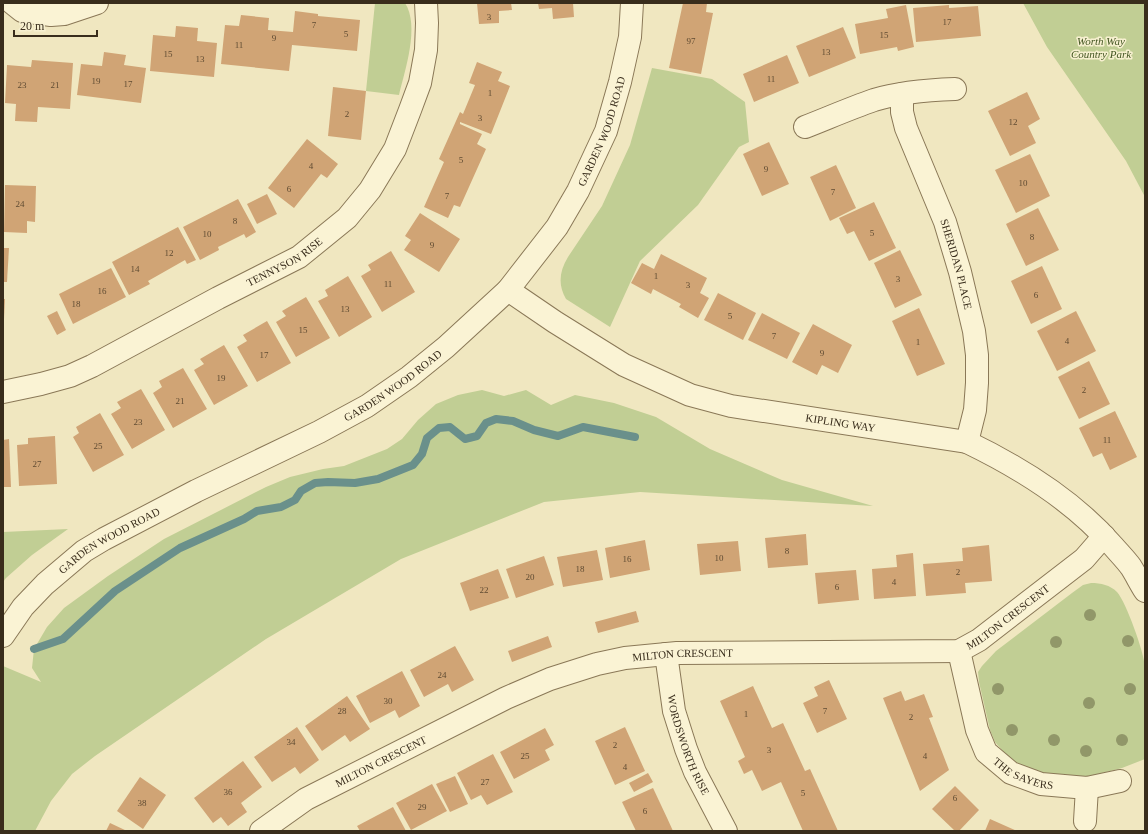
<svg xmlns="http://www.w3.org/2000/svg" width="1148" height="834" font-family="'Times New Roman',serif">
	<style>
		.green { fill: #c1ce94 }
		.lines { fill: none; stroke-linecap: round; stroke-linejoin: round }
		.stream { stroke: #6a908b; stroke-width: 8 }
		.building { fill: #d0a475 }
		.minor-casing { stroke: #8a7857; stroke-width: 24 }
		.tertiary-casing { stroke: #8a7857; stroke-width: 24 }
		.minor { stroke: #faf3d4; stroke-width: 22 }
		.tertiary { stroke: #faf3d4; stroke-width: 22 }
		.tree { fill: #919769 }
		.labels { text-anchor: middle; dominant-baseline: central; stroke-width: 3; stroke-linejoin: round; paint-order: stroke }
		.number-label { font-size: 9px; fill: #5f4b32 }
		.park-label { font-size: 11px; font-style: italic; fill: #435622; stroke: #f7f0d0 }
		.street-label { font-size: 11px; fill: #392d1c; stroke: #f7f0d0 }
	</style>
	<rect width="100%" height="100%" fill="#f0e7c0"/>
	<g class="green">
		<path d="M375,3H405C420,26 405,70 399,95L366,91Z"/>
		<polygon points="1023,3 1145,3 1145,197 1126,161 1047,47"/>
		<path d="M652,68L712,79L745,102L749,142L739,147L698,205L640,261L610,327L566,299C558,285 559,272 568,257L602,206L630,145Z"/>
		<polygon points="482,390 504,396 526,390 551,405 575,395 614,403 656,417 710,449 782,480 873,506 640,492 544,502 401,559 266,639 95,756 72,774 51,801 35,831 3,831 3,666 41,682 32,668 34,649 47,627 64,608 108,576 164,539 266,487 290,477 323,469 344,466 387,449 402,439 418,420 436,404 458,395"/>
		<polygon points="68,529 32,555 6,578 3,582 3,532"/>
		<path d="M1091,583C1101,583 1110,585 1117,592C1126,602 1144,652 1145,667C1147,696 1145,729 1145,759L1122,768L1091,776L1080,777L1051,775L1035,771L1020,765L1009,758L995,742L990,730L979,682L978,672L982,666L996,651L1072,593L1083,585Z"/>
	</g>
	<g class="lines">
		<polyline class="stream" points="34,649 63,639 115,591 180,548 244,519 257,511 281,507 295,500 301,491 315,483 328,482 355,483 378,479 413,465 422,454 427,438 439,428 450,427 465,439 477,436 486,423 496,419 513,421 534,430 558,436 583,427 635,437"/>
	</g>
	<g class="building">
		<polygon points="477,3 511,3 512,10 499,11 499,23 479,24"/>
		<polygon points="538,3 573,3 574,17 553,19 552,8 539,9"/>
		<polygon points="683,3 707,3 706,12 713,13 701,74 669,68"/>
		<polygon points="906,5 914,47 898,51 897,47 860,54 855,24 888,18 886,9"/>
		<polygon points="949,5 949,8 978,6 981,36 916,42 913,8"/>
		<polygon points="295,11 318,14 318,16 360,20 357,51 292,45 289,71 221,64 225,25 239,26 241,15 269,18 268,30 293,32"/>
		<polygon points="176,26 198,28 197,41 217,43 214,77 150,71 153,35 175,37"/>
		<polygon points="843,27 856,58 809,77 796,46"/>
		<polygon points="104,52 126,55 124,65 146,68 141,103 77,95 81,64 102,66"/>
		<polygon points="787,55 799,83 754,102 743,74"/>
		<polygon points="32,60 73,63 70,109 38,107 37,122 15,121 16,104 5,103 7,65 31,67"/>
		<polygon points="477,62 502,72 498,81 510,86 491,134 460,122 460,124 482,134 477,144 486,149 460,207 454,205 448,218 424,207 444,162 439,159 460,112 463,114 475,85 469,83"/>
		<polygon points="333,87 366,91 361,140 328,136"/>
		<polygon points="1027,92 1040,119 1028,126 1036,143 1010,156 988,111"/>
		<polygon points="307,139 338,164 327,178 321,174 294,208 268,188"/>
		<polygon points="769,142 789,184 762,196 743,154"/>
		<polygon points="1030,154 1050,196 1016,213 995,170"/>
		<polygon points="836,165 856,208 830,221 810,177"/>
		<polygon points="5,185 36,186 35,222 27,221 27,233 4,232"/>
		<polygon points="267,194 277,214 257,224 247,204"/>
		<polygon points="238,199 256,232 246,238 244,234 218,247 219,250 200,260 183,227"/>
		<polygon points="874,202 896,248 869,261 854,231 847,234 839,218"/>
		<polygon points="1038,208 1059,250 1026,266 1006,224"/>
		<polygon points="420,213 460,239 439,272 404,250 411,240 405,236"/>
		<polygon points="178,227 196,260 187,264 185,260 148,281 150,284 129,295 112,262"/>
		<polygon points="3,248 9,248 7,282 3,282"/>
		<polygon points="900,250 922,295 895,308 874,263"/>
		<polygon points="391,251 415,292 382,312 361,276 371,270 368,265"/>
		<polygon points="661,254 707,278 700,293 709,298 698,318 679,307 681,304 653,289 651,294 631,283 642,263 654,269"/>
		<polygon points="1042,266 1062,309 1031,324 1011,281"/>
		<polygon points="111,268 126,297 73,324 59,294"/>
		<polygon points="348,276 372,317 339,337 318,301 328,296 325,290"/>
		<polygon points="718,293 756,313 743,340 704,320"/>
		<polygon points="306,297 330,338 296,357 276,322 286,316 282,311"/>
		<polygon points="3,299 5,299 4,319 3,319"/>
		<polygon points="919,308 945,364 917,376 892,321"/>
		<polygon points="57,311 66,330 57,335 47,316"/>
		<polygon points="1076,311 1096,351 1057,371 1037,331"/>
		<polygon points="762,313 800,333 787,359 748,340"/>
		<polygon points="267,321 291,363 257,382 237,347 247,341 243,335"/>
		<polygon points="813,324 852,345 838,373 822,365 817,375 792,362"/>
		<polygon points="224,345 248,386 214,405 194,370 204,364 200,359"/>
		<polygon points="1089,361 1110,404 1079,419 1058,377"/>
		<polygon points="183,368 207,409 173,428 153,393 162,387 159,381"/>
		<polygon points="141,389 165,430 132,449 111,414 121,408 117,402"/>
		<polygon points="1115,411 1137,457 1110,470 1102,453 1093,457 1079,428"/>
		<polygon points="100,413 124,455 93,472 73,437 79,433 76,427"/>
		<polygon points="55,436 57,484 19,486 17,445 28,444 28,438"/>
		<polygon points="9,439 11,487 3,487 3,440"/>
		<polygon points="806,534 808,565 768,568 765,538"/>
		<polygon points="645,540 650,570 610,578 605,548"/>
		<polygon points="738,541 741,571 700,575 697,544"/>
		<polygon points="989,545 992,581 965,583 966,593 926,596 923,564 963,561 962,548"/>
		<polygon points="597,550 603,580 563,587 557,557"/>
		<polygon points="913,553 916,596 874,599 872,569 897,567 896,555"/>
		<polygon points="544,556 554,585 516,598 506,569"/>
		<polygon points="498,569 509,598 470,611 460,583"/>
		<polygon points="856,570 859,600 818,604 815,573"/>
		<polygon points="636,611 639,622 598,633 595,622"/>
		<polygon points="548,636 552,647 512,662 508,651"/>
		<polygon points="455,646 474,680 452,692 448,684 424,697 410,670"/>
		<polygon points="402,671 420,706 399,718 395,710 370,723 356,696"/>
		<polygon points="829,680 847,719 817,733 803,703 818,696 814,687"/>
		<polygon points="753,686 772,728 783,723 805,771 810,769 838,831 803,831 781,782 762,791 752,770 744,774 738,761 745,757 720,701"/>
		<polygon points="901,691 905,701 924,694 933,717 929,718 949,770 920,791 883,698"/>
		<polygon points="347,696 370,729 350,742 345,735 322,751 305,726"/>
		<polygon points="297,727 319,760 300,774 295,767 272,782 254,757"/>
		<polygon points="625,727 645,771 615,785 595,741"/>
		<polygon points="545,728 554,745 545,750 550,760 514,779 500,752"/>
		<polygon points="493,754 513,792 487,805 481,795 471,800 457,773"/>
		<polygon points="243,761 262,787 241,803 247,812 228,826 221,817 213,823 194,798"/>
		<polygon points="648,773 653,782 634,792 629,783"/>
		<polygon points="455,776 468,804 450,812 436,784"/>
		<polygon points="140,777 166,795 143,829 117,811"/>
		<polygon points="432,784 447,811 411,830 396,803"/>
		<polygon points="955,786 979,810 959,831 955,831 932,809"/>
		<polygon points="653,788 668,820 673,831 636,831 622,802"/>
		<polygon points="393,807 406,831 360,831 357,826"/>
		<polygon points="990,819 1017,831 985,831"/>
		<polygon points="110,823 127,831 106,831"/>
	</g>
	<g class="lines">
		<defs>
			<g id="minor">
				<polyline points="12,3 22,11 51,15 64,14 97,3"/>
				<path id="s1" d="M902,94V112L906,128L945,222L960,272L974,331L977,355V383L975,410L967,442"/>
				<path d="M805,127C828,118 851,108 874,100C900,92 928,90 955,89"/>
				<path id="s2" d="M508,290L555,322L624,365L690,395L731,406L967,442C1021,468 1074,501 1113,546C1119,553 1126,560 1131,567C1136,575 1140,583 1145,591"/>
				<path id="s3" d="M3,392L41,384L70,376L92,366L218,298L299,257L347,218L370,190L395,149L410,110L420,83L426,50L427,23L426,3"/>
				<path id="s4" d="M959,651L977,730L986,752L1011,773L1041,784L1087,788L1120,781"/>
				<path id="s5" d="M666,654L674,711L686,749L695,772L726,831"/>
				<polyline points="1085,821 1087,788"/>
				<path id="s6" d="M261,831L306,799L506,698L550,679L597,664L625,658L677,653L959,651L979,640L1084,559L1104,536"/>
			</g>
			<g id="tertiary">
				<path id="s7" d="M3,636L23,607L45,584L84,551L104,539L196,491L319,432L367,406L409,377L446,347L508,290L557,227L578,191L606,131L620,82L630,37L632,3"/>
			</g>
		</defs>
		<use href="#minor" class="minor-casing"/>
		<use href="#tertiary" class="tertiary-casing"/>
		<use href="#minor" class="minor"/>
		<use href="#tertiary" class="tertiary"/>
	</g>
	<g class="tree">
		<circle cx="1090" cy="615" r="6"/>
		<circle cx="1128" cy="641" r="6"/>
		<circle cx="1056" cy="642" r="6"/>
		<circle cx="998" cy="689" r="6"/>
		<circle cx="1130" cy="689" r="6"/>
		<circle cx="1089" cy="703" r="6"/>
		<circle cx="1012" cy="730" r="6"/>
		<circle cx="1054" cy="740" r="6"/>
		<circle cx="1122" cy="740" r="6"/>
		<circle cx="1086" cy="751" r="6"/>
	</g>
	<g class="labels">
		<g class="number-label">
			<text x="489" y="17">3</text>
			<text x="947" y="22">17</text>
			<text x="314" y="25">7</text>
			<text x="346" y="34">5</text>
			<text x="884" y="35">15</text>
			<text x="274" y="38">9</text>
			<text x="691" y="41">97</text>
			<text x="239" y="45">11</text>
			<text x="826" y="52">13</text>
			<text x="168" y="54">15</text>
			<text x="200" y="59">13</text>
			<text x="771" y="79">11</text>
			<text x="96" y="81">19</text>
			<text x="128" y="84">17</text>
			<text x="22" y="85">23</text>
			<text x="55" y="85">21</text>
			<text x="490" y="93">1</text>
			<text x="347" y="114">2</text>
			<text x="480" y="118">3</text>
			<text x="1013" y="122">12</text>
			<text x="461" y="160">5</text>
			<text x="311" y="166">4</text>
			<text x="766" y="169">9</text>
			<text x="1023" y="183">10</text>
			<text x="289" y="189">6</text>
			<text x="833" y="192">7</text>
			<text x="447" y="196">7</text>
			<text x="20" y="204">24</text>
			<text x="235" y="221">8</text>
			<text x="872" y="233">5</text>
			<text x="207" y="234">10</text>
			<text x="1032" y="237">8</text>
			<text x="432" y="245">9</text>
			<text x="169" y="253">12</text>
			<text x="135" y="269">14</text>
			<text x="656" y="276">1</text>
			<text x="898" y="279">3</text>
			<text x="388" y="284">11</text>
			<text x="688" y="285">3</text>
			<text x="102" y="291">16</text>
			<text x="1036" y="295">6</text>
			<text x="76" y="304">18</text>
			<text x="345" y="309">13</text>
			<text x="730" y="316">5</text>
			<text x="303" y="330">15</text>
			<text x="774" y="336">7</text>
			<text x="1067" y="341">4</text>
			<text x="918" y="342">1</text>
			<text x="822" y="353">9</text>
			<text x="264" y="355">17</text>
			<text x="221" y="378">19</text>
			<text x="1084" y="390">2</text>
			<text x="180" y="401">21</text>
			<text x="138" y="422">23</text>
			<text x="1107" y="440">11</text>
			<text x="98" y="446">25</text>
			<text x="37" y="464">27</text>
			<text x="787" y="551">8</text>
			<text x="719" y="558">10</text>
			<text x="627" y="559">16</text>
			<text x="580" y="569">18</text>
			<text x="958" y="572">2</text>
			<text x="530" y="577">20</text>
			<text x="894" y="582">4</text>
			<text x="837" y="587">6</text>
			<text x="484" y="590">22</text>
			<text x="442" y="675">24</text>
			<text x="388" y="701">30</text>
			<text x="342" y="711">28</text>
			<text x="825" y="711">7</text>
			<text x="746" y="714">1</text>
			<text x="911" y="717">2</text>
			<text x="291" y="742">34</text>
			<text x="615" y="745">2</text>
			<text x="769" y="750">3</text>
			<text x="525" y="756">25</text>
			<text x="925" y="756">4</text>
			<text x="625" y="767">4</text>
			<text x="485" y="782">27</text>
			<text x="228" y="792">36</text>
			<text x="803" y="793">5</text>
			<text x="955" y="798">6</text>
			<text x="142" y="803">38</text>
			<text x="422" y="807">29</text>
			<text x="645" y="811">6</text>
		</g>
		<g class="park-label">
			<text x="1101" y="41">Worth Way<tspan x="1101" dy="13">Country Park</tspan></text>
		</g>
		<g class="street-label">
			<text stroke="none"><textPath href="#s7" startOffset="805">GARDEN WOOD ROAD</textPath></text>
			<text stroke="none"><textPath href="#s3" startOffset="312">TENNYSON RISE</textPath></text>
			<text stroke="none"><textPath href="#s1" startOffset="180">SHERIDAN PLACE</textPath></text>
			<text stroke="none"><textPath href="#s7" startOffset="469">GARDEN WOOD ROAD</textPath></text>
			<text stroke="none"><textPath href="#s2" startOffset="364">KIPLING WAY</textPath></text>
			<text stroke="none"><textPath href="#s7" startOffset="145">GARDEN WOOD ROAD</textPath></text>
			<text stroke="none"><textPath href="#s6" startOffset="799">MILTON CRESCENT</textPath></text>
			<text stroke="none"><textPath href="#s6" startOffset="463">MILTON CRESCENT</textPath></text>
			<text stroke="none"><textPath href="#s5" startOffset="94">WORDSWORTH RISE</textPath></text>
			<text stroke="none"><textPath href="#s6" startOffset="139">MILTON CRESCENT</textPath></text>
			<text stroke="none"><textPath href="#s4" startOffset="149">THE SAYERS</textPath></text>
		</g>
	</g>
	<rect width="1148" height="834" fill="none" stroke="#392d1c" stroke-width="8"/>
	<path d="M14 30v6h83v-6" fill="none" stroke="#392d1c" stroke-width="2"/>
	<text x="20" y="30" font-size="12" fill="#392d1c" stroke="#f7f0d0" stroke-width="3" paint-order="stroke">20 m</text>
</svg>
